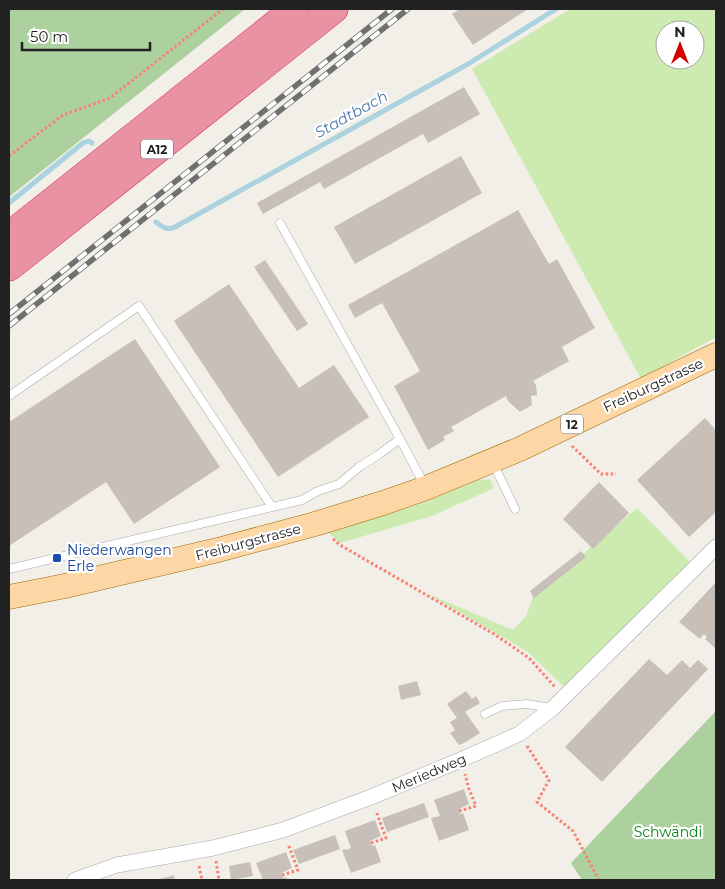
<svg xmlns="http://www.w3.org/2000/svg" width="725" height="889" font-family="Montserrat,sans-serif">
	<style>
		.grass { fill: #cdebb0; fill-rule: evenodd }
		.forest { fill: #add19e }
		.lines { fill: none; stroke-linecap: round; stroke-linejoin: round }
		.stream { stroke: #aad3df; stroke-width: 5 }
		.building { fill: #c7bfb8 }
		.lane-casing { stroke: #a9a9a9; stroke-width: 9 }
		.street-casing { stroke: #a9a9a9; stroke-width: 16 }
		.primary-casing { stroke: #a06b00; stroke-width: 25 }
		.highway-casing { stroke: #dc2a67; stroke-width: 29 }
		.path { stroke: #fa8072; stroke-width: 3; stroke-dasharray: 2.5 2.5; stroke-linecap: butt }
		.lane { stroke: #fff; stroke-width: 8 }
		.street { stroke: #fff; stroke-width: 15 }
		.primary { stroke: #fcd6a4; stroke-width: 24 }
		.highway { stroke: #e892a2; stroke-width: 28 }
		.rail-casing { stroke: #707070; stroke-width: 5.5 }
		.rail { stroke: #fff; stroke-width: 4; stroke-dasharray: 11; stroke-linecap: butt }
		.transit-dot { fill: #1a4fb4; stroke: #fff; stroke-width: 2 }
		.labels { text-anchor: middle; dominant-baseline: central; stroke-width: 4.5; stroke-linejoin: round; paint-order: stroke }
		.shield { fill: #fff; stroke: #646464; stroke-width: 1 }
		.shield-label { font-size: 12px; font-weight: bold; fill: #222 }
		.street-label { font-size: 14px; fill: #222; stroke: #fff }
		.transit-label { font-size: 14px; fill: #164399; stroke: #fff; text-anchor: start }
		.park-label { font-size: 14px; fill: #0c8416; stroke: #fff }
		.water-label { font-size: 15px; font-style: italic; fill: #4a7aab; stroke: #fff }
	</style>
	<rect width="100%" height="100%" fill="#f2efe9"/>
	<g class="grass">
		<path d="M570,9H715L716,10V337L641,379L472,69ZM665,30H695V60H665Z"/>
		<polygon points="490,479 494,488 432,516 340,543 328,532 423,503 478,480"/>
		<polygon points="637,508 691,563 565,688 528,652 426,593 513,630 526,616 533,597"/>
	</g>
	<g class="forest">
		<polygon points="9,9 245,9 9,197"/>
		<polygon points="716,711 716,880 582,880 571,863"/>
	</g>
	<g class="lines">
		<g class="stream">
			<polyline points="9,203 83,143 89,141 92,143"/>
			<path d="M156,222C163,227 167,231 175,227L468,64L556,9"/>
		</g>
	</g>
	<g class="building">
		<polygon points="460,9 528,9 473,45 452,14"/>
		<polygon points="464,87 480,114 428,143 423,134 324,189 320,182 263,214 257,203"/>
		<polygon points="461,156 482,193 355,264 334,227"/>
		<polygon points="518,210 549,264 557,259 595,328 562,347 569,361 533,381 536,385 537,395 531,396 532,405 520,412 508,401 506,396 451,427 454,431 443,437 445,440 428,450 394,386 420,371 382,303 355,318 348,305"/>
		<polygon points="265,260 308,324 297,331 254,267"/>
		<polygon points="229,284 299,388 334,365 369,417 278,477 174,321"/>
		<polygon points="135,339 220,467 134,524 106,482 9,546 9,422"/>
		<polygon points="705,418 715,429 716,428 716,512 689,537 637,480"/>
		<polygon points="599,482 629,513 593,549 563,519"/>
		<polygon points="581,551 586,557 534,598 530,591"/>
		<polygon points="716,582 716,649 705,639 707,637 704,634 700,639 679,622"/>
		<polygon points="649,659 667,675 682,660 690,668 698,660 708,669 602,782 565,747"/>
		<polygon points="417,681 421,695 401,700 398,686"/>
		<polygon points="466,691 472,699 476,696 480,703 465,712 480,733 464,743 459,745 450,733 455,730 450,722 457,718 447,704"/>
		<polygon points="464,789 469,804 459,809 460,814 463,813 469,830 439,841 431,818 440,816 434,800"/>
		<polygon points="424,803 429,817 387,832 382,818"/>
		<polygon points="375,820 381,836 370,841 372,846 375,845 381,862 351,873 342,850 345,849 346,850 351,848 345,831"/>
		<polygon points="335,835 340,849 299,864 293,850"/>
		<polygon points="286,852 292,868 281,873 283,878 286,877 287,880 263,880 256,863"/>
		<polygon points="250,862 253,876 231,880 229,866"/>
		<polygon points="174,875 175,880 157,880"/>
	</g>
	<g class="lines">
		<defs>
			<g id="lane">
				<polyline points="280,223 400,439 425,486"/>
				<polyline points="9,396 139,306 272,507"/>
				<polyline points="493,463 515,509"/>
				<polyline points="9,569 302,500 318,491 339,484 359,467 378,455 400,439"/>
				<polyline points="485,714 502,706 527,704 551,708"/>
			</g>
			<polyline id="street" points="75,880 117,865 213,848 283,830 371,797 458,761 519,734 553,708 716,547"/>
			<polyline id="primary" points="9,597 65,586 218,550 315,524 383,503 426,488 520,449 716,355"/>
			<g id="highway">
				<polyline points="9,236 295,9"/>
				<polyline points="9,267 334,9"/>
			</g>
		</defs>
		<use href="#lane" class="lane-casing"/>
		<use href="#street" class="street-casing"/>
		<use href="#primary" class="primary-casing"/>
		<use href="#highway" class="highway-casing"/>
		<g class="path">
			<polyline points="9,156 63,115 110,98 223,9"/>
			<polyline points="572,446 601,474 616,474"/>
			<polyline points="333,539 340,545 494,634 529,658 555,687"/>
			<polyline points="527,746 549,780 537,802 573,831 599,880"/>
			<polyline points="459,811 476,806 469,789 465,774"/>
			<polyline points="371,843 386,838 376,811"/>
			<polyline points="216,861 219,880"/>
			<polyline points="199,866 202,880"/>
			<polyline points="282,875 298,870 288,844"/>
		</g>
		<use href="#lane" class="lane"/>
		<use href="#street" class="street"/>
		<use href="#primary" class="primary"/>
		<use href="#highway" class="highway"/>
		<defs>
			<g id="rail">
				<polyline points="9,314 392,9"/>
				<polyline points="9,326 408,9"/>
			</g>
		</defs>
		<use href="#rail" class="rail-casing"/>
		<use href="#rail" class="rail"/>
	</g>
	<rect class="transit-dot" x="52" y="553" width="10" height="10" rx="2.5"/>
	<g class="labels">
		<g class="shield">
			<rect x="141" y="139.5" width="32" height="19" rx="4"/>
			<rect x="561" y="414.5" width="22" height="19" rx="4"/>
		</g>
		<g class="shield-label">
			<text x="157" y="149">A12</text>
			<text x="572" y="424">12</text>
		</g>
		<g class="street-label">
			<text transform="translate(653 385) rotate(-25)">Freiburgstrasse</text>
			<text transform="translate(248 542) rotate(-15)">Freiburgstrasse</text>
			<text transform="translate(429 773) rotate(-23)">Meriedweg</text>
		</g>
		<g class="transit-label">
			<text x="67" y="550">Niederwangen<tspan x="67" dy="16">Erle</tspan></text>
		</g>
		<g class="park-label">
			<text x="668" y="832">Schwändi</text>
		</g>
		<g class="water-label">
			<text transform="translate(351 114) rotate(-29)">Stadtbach</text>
		</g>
	</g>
	<rect width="725" height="889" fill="none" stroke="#222222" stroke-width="20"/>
	<g transform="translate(680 45)"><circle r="24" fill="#ffffff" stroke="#a7a7a7"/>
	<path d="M0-4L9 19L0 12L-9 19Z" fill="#d40000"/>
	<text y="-8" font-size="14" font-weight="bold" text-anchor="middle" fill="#222222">N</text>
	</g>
	<path d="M22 42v8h128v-8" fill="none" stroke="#222222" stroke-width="2.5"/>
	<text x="30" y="42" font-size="15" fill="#222222" stroke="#ffffff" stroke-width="4" paint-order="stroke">50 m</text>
</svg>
